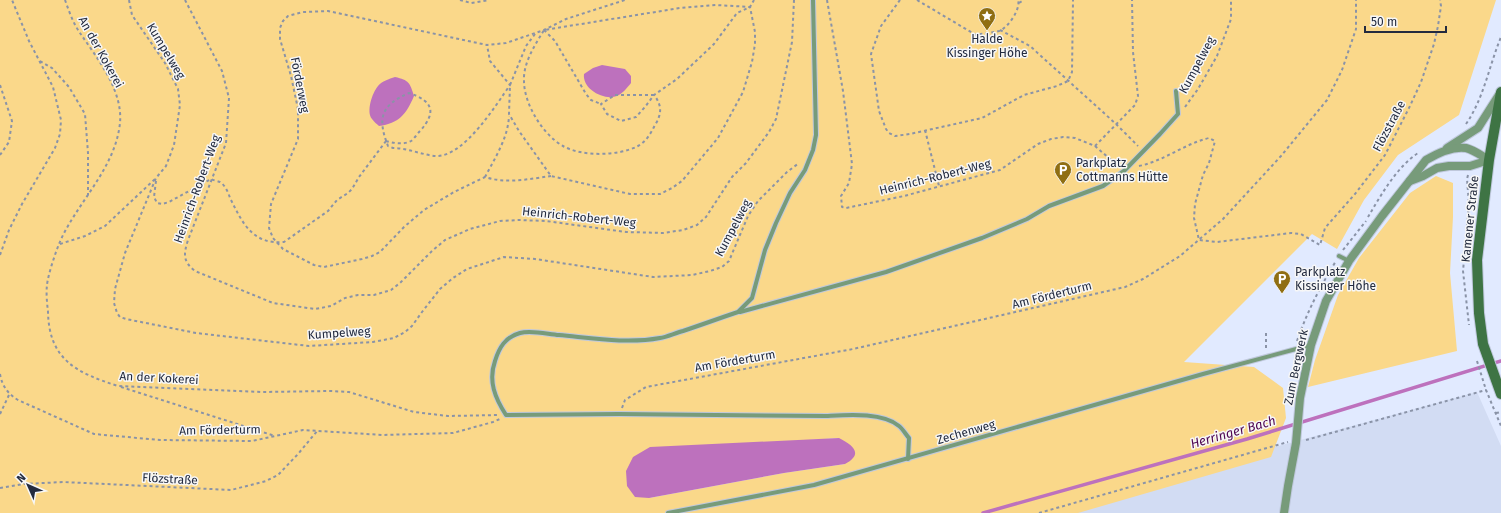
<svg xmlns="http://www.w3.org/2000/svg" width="1501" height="513" font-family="'Fira Sans',sans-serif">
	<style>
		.built { fill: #d2dcf3 }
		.green { fill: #fad88a; fill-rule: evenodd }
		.water { fill: #bd71bd }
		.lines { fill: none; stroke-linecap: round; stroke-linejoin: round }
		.stream { stroke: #bd71bd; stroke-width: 3.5 }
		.lane-casing { stroke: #bfc8dc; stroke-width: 6 }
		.street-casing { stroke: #bfc8dc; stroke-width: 10 }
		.secondary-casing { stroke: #bfc8dc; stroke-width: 12 }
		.path { stroke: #8a93a7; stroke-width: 2; stroke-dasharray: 3 3; stroke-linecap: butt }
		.lane { stroke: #779b7a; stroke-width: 4 }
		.street { stroke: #779b7a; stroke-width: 8 }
		.secondary { stroke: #3e7444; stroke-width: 10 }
		.labels { text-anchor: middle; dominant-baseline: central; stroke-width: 3; stroke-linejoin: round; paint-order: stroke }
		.poi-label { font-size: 12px; fill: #232b3f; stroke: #f7f7f7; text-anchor: start }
		.street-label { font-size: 12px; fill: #232b3f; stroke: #f7f7f7 }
		.water-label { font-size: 13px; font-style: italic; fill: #4e0551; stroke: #f7f7f7 }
	</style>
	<rect width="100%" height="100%" fill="#e1eaff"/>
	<polygon class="built" points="1477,392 1501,446 1501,513 972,513 1230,459"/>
	<g class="green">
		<path d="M0,0H1496L1459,115L1398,155L1364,200L1337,249L1312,234L1184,362L1254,367L1283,388L1286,418L1271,457L1078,513H0ZM839,438L845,464L784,473L649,498L795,441Z"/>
		<polygon points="1436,176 1453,183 1453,217 1450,273 1457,351 1308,387 1315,360 1338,295 1359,258 1410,193"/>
	</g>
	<g class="water">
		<path d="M602,65L625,69L631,76V83C627,88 622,94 617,96C604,101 582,89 584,74L593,68Z"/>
		<path d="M395,77C409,80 410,83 414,96C406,115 399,123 379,126C377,124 374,122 372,119C366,112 372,93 378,86C382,81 389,79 395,77Z"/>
		<path d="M839,438C853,445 864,454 845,464L784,473L649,498L635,497L627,486L626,471L633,457L650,447Z"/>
	</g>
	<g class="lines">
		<polyline class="stream" points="983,513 1247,439 1501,361"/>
		<defs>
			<g id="lane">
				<path d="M813,0L816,135L813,150L805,170L790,193L776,223L765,250L752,298L738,312C720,318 701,325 683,331C675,333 667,337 660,338C627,344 592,338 559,335C547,334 531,330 520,333C505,337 499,348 495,361C488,381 495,398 506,415L619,414L826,416C847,415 882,412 899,426C903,429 906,435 909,438L908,459"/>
				<polyline points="1339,256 1349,261"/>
				<polyline points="740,312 886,272 982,238 1027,219 1049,206 1103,186 1124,171 1160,134 1178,114 1176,91"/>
				<polyline points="668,513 814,485 1203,374 1311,345"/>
			</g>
			<g id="street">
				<polyline points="1447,148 1478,128 1499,95"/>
				<polyline points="1410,181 1423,176 1437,168 1449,166 1470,166 1489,160"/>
				<path d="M1284,513L1288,486L1296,443L1300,398L1311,345L1326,301L1349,261L1382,216L1426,160C1436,154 1453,146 1466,148C1474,150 1482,156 1489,160"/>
			</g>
			<polyline id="secondary" points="1501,92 1489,160 1477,260 1479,313 1483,344 1501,394"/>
		</defs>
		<use href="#lane" class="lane-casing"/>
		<use href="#street" class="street-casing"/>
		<use href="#secondary" class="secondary-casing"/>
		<g class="path">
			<path d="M65,0C69,11 73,23 80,33C97,58 123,90 120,123C115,170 76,203 59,244C55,254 48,275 47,285C46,293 47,303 48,312C49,360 77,373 118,386L263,392L330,391L349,392L414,412L448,416L499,415"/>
			<polyline points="129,0 132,15 165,63 178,89 180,105 174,145 166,166 156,178 125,253 115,289 114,303 117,313 120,317 126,319 196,333 309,346 373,342 394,338 405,332 412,326 422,312 440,289 453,278 467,269 504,257 535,259 653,277 692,275 710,271 722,267 729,261 748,216 758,201 787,172 799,163"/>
			<path d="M185,0L222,71L229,98L226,143L188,240C184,253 182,261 195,271L273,303L315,309L331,306L345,298L358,295H374L391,290L400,283L432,251L445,240L470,229L500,221L519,220L546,221L626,232L663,233L683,230L697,225L706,217L732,177L746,163L769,132L776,119L792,42L794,0"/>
			<polyline points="460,0 471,3 489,0"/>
			<polyline points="827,0 843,91 852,164 849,183 841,196 842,207 846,208 904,196 1000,170 1038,144 1051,139 1063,137 1075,138 1095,146 1135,105 1138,96 1133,52 1132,0"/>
			<polyline points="900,0 881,26 871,54 879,111 886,129 889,133 895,136 910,134 982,118 1024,95 1057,86 1068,81 1072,72 1073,0"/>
			<path d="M917,0L976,35C984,33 992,33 999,31C1008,28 1021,9 1018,0"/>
			<polyline points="1019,3 1024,0"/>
			<polyline points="544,30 555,41 586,94 591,100 601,104"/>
			<polyline points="1000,30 1030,46 1116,124 1138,146"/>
			<path d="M535,34L526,46L510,85L509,114L519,131L551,176L630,194H660L672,188L682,181L718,138L743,92L752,62L755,44V32L750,7L716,5L680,8L544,30C535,45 523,63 524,81C524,104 543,135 563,146C582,157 619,156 638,146C646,142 651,133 655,125C662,114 662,105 654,95"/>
			<polyline points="40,61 52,68 69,87 85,114 88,153 88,195"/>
			<polyline points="0,85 12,121 9,142 0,155"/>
			<polyline points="654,95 615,95 601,104 607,114 621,121 636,117 645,107 654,95 677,79 714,44 737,13 750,7 754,0"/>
			<polyline points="1185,107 1198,89 1217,56 1231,19 1231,0"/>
			<path d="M1466,124C1484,98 1489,66 1501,37"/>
			<polyline points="925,130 939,186"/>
			<path d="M386,141C393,143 404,145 411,141C414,139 417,134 420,131C437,112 433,101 409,93C381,105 377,118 388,146L393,148C408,148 422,155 436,156C464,157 496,105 510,85L490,61L487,45"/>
			<polyline points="1095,146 1118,166"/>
			<path d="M1139,166C1164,161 1184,144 1209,138L1215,141L1209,163L1203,175L1195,204L1194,218L1199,240L1217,242L1291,233L1301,234L1320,245L1325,228L1355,194L1385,155L1410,106L1421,82L1434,44L1438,26L1441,6L1440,0"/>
			<polyline points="1468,175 1467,179 1469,204 1463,271 1469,325"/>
			<path d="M551,176C530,179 505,184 485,177L454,192L424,210L404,227L380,252L372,256L362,259L324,267L314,265L283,249L273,238L269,228L271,204L298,139V109L291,76L280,39V28L283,21L288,16L303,12L328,11L487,45L506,43L544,30L566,19L625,0"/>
			<path d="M485,177C495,158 508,138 509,116"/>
			<path d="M156,181L154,197L157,203L162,204L169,202L211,179C213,180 217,181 220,182C225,185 228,192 230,198C242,222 252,245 284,242L328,211L337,200L348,193L352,189L359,177L386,141"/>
			<path d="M1368,217C1381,195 1396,168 1418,153"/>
			<polyline points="60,244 85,236 105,226 155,179"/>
			<polyline points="1343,250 1366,221"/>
			<polyline points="0,255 9,230 22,204 55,148 60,134 61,120 53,87 29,41 12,0"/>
			<polyline points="1266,333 1266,350"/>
			<path d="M1297,341C1307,312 1320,287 1336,261"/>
			<polyline points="1477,361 1486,390 1501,426"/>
			<path d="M0,374C2,386 8,394 18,400L94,434L160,440L252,441L303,430L383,435L453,433L493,422L500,419"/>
			<polyline points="121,387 275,436"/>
			<polyline points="622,408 625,400 646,387 853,349 1125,287 1143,279 1180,256 1223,219 1281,156 1327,100 1342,70 1356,29 1356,0"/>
			<polyline points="1496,413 1501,412"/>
			<polyline points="0,414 9,395"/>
			<polyline points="1306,440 1486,390"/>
			<polyline points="0,488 24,484 63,482 231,490 266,481 278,475 298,454 318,430"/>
			<polyline points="1039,513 1288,442"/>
		</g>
		<use href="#lane" class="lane"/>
		<use href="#street" class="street"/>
		<use href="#secondary" class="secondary"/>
	</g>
	<defs>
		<symbol id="sight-pin" viewBox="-11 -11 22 30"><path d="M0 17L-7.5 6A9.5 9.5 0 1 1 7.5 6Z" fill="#8f6e12" stroke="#f7f7f7"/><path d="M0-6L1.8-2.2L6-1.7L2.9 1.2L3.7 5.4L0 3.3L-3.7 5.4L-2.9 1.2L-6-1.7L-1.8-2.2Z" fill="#fff"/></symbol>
		<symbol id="parking-pin" viewBox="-11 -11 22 30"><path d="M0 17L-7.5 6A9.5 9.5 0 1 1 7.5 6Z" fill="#8f6e12" stroke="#f7f7f7"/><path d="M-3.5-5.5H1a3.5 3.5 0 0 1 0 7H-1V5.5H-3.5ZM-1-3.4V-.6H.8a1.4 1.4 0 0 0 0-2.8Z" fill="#fff"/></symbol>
	</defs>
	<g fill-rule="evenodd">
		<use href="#sight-pin" x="977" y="6" width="20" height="27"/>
		<use href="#parking-pin" x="1053" y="160" width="20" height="27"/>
		<use href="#parking-pin" x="1272" y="269" width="20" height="27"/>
	</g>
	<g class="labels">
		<g class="poi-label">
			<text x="987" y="39" text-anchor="middle">Halde<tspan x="987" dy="14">Kissinger Höhe</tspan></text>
			<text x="1076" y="163">Parkplatz<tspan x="1076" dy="14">Cottmanns Hütte</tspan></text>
			<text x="1295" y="272">Parkplatz<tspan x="1295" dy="14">Kissinger Höhe</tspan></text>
		</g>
		<g class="street-label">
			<text transform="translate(166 51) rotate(59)">Kumpelweg</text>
			<text transform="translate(101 52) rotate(61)">An der Kokerei</text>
			<text transform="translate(1197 65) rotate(-62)">Kumpelweg</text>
			<text transform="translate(300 85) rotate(79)">Förderweg</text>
			<text transform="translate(1389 126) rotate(-62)">Flözstraße</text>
			<text transform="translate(935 177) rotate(-14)">Heinrich-Robert-Weg</text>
			<text transform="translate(197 189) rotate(-70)">Heinrich-Robert-Weg</text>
			<text transform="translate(579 217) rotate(6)">Heinrich-Robert-Weg</text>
			<text transform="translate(1470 219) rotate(-84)">Kamener Straße</text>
			<text transform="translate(733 228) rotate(-62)">Kumpelweg</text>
			<text transform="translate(1052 295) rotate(-14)">Am Förderturm</text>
			<text transform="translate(339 333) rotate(-4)">Kumpelweg</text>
			<text transform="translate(735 361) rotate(-10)">Am Förderturm</text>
			<text transform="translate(1296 367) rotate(-78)">Zum Bergwerk</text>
			<text transform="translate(159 378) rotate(3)">An der Kokerei</text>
			<text transform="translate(220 430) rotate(-1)">Am Förderturm</text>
			<text transform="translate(966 432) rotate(-16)">Zechenweg</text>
			<text transform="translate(170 479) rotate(3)">Flözstraße</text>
		</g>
		<g class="water-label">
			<text transform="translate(1233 432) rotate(-16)">Herringer Bach</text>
		</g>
	</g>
	<g transform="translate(28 485) rotate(315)" stroke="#f7f7f7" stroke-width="3" paint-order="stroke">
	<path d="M0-3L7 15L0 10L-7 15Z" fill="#232b3f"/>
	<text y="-6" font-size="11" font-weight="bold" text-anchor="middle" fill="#232b3f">N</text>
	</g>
	<path d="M1365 26v6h81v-6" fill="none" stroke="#232b3f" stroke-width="2"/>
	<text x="1371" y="26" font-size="12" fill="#232b3f" stroke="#f7f7f7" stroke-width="3" paint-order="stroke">50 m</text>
</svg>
